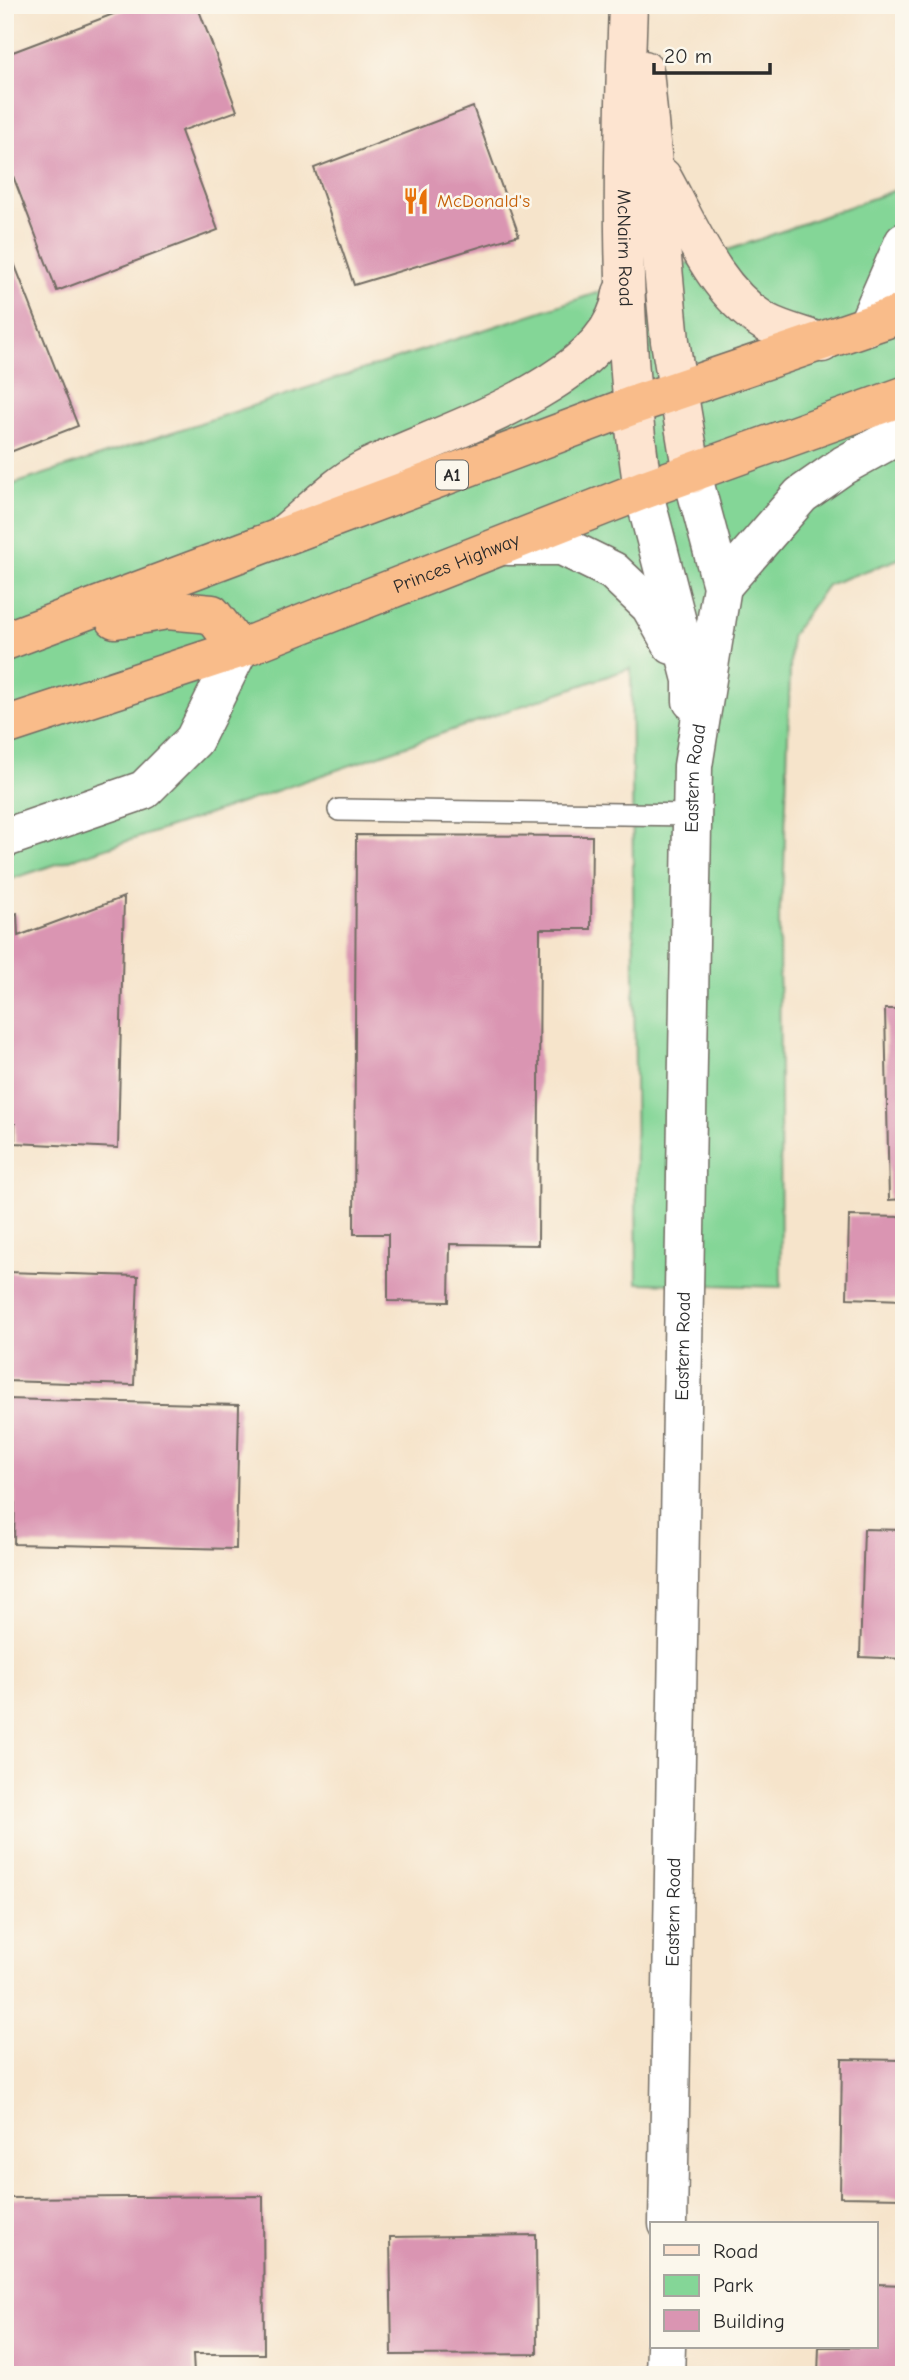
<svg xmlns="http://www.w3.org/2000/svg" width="909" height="2380" font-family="'Comic Neue',sans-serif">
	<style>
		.green { fill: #84d697; stroke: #588061; stroke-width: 2 }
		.building { fill: #da95b2 }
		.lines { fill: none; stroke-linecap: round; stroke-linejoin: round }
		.lane-casing { stroke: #726c63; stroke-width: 24 }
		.street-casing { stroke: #726c63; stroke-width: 41 }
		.secondary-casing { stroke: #726c63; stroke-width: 41 }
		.highway-casing { stroke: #726c63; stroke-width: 41 }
		.lane { stroke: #fff; stroke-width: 21 }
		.street { stroke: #fff; stroke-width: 38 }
		.secondary { stroke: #fde4d0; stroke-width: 38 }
		.highway { stroke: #f9bc8a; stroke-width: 38 }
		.labels { text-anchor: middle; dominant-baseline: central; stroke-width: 5; stroke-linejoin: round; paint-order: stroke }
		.shield { fill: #fbf7ec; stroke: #696865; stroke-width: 2 }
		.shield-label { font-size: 18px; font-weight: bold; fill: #2b2b2b }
		.food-label { font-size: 19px; fill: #c56008; stroke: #fbf7ec; text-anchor: start }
		.street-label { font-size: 19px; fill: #2b2b2b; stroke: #fbf7ec }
	</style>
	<rect width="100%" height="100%" fill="#fbf7ec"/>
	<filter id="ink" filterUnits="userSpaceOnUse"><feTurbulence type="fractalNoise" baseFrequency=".0143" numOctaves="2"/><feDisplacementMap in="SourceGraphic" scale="14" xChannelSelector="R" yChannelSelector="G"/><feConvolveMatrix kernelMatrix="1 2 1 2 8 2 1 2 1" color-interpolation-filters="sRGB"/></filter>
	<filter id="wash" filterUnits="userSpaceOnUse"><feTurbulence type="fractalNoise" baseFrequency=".00686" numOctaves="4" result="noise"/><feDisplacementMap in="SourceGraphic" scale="28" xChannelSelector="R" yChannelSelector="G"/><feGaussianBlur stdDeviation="1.57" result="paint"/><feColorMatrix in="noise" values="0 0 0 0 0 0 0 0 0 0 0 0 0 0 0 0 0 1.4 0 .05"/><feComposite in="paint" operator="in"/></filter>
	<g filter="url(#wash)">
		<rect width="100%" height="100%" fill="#f6e4cb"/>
		<polygon class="green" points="904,187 904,557 827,585 791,636 784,870 779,915 781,1287 637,1283 631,668 204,816 5,881 5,487 749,243"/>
		<g id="blocks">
			<g class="building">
				<polygon points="137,5 197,5 237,111 181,131 218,230 57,291 5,155 5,55"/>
				<polygon points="473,107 519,235 354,285 314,168"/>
				<polygon points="5,240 78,426 5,454"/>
				<polygon points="356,835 592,836 591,929 540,929 538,1245 450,1244 449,1302 388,1301 388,1234 354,1234"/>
				<polygon points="903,856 904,856 904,877 898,876"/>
				<polygon points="124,897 118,1148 15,1143 15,1124 5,1124 5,917 17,913 18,936"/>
				<polygon points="885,1009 904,1009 904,1199 889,1200"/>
				<polygon points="849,1216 904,1217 904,1300 847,1298"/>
				<polygon points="6,1272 138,1276 134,1385 5,1381"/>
				<polygon points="5,1399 239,1405 236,1549 14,1544 15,1492 5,1491"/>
				<polygon points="864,1529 904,1530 904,1659 860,1657"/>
				<polygon points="842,2059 904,2060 904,2198 840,2197"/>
				<polygon points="263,2196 264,2354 193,2354 194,2375 5,2375 5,2198"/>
				<polygon points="536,2235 537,2354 392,2355 390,2237"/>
				<polygon points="876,2284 904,2285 904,2375 818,2375 819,2347 876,2347"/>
			</g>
		</g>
	</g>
	<g filter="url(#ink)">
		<use href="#blocks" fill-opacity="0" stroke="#726c63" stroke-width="2"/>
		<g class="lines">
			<defs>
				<polyline id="lane" points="339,810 692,815"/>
				<g id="street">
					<polyline points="867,326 904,242"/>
					<polyline points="643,490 692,680 692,701"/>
					<polyline points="508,546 562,546 613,571 650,606 672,645"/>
					<polyline points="722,586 801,495 844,465 904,432"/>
					<polyline points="5,838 144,790 194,740 239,649"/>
					<path id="s1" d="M668,2224L693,766L722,586L692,474"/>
					<polyline points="665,2375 666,2347"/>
				</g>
				<g id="secondary">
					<path id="s2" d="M628,5C622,167 619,330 643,490"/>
					<polyline points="644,70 670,341 692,474"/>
					<path d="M662,177C690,227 714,291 765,322C782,331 804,336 822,343"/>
					<path d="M285,533C310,513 336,485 364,470C434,434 612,385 622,293"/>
				</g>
				<g id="highway">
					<polyline points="115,619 167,610 212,614 239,649"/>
					<polyline points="5,641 631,406 904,313"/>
					<path id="s3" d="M5,726L239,649L643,490L904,396"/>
				</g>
			</defs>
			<use href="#lane" class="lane-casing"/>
			<use href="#street" class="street-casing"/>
			<use href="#secondary" class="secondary-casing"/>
			<use href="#highway" class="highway-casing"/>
			<use href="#lane" class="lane"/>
			<use href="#street" class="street"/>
			<use href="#secondary" class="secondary"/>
			<use href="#highway" class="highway"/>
		</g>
	</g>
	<defs>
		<symbol id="restaurant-bare" viewBox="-9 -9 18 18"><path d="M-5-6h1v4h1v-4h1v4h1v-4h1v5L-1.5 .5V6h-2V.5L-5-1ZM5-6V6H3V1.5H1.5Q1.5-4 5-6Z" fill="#e8710a" stroke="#fbf7ec" stroke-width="2.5" paint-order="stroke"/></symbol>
	</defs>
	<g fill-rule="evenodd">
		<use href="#restaurant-bare" x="397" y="182" width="38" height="38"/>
	</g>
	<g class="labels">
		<rect class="shield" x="436" y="460.5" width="32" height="29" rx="5"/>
		<g class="shield-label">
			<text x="452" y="475">A1</text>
		</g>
		<g class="food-label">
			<text x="437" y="201">McDonald's</text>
		</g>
		<g class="street-label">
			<text stroke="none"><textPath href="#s2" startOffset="243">McNairn Road</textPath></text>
			<text stroke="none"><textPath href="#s3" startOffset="480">Princes Highway</textPath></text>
			<text stroke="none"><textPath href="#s1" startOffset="1446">Eastern Road</textPath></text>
			<text stroke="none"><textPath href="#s1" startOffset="878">Eastern Road</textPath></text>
			<text stroke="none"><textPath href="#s1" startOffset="312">Eastern Road</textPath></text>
		</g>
	</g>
	<rect width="909" height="2380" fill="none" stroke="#fbf7ec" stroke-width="28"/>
	<rect x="650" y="2222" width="228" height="126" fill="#fbf7ec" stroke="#a8a59f" stroke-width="2"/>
	<rect x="664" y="2245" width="35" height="10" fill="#fde4d0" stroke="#a8a59f" stroke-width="2"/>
	<text x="713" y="2258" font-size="21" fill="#2b2b2b">Road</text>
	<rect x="664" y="2275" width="35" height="21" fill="#84d697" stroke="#a8a59f" stroke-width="2"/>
	<text x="713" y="2292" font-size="21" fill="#2b2b2b">Park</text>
	<rect x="664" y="2310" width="35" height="21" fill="#da95b2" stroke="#a8a59f" stroke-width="2"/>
	<text x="713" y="2328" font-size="21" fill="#2b2b2b">Building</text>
	<path d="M654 63v10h116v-10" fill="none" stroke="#2b2b2b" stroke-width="3.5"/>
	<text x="664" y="63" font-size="21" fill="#2b2b2b" stroke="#fbf7ec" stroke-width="5" paint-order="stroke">20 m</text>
</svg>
